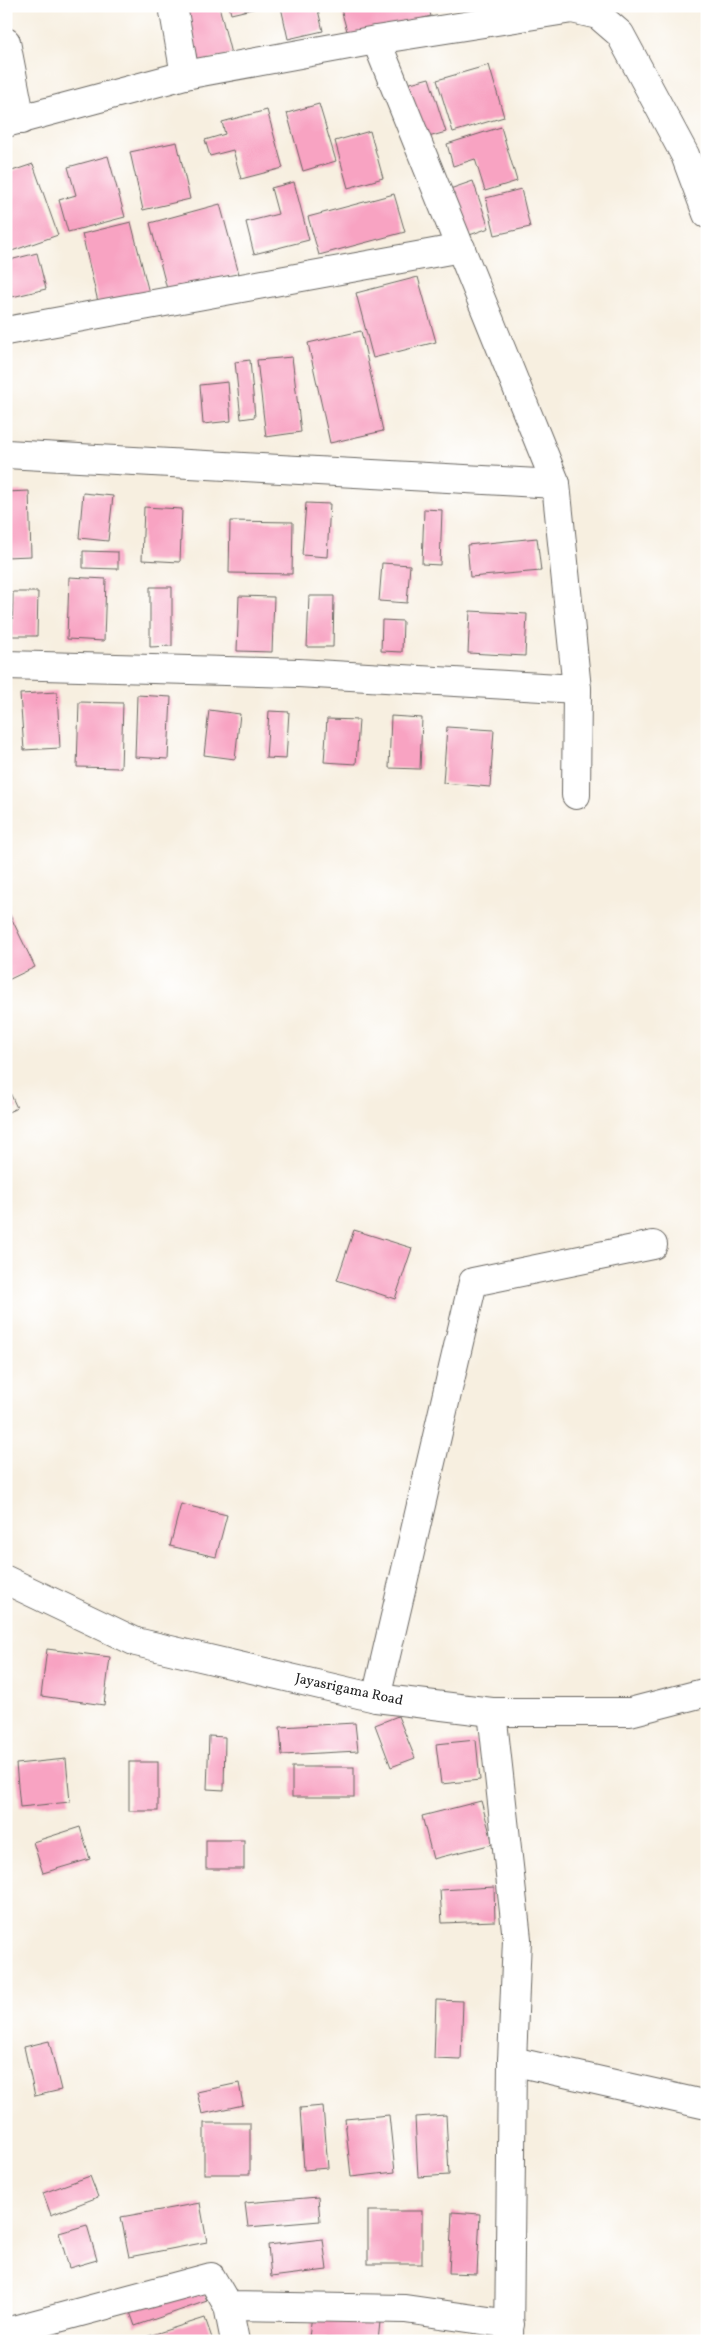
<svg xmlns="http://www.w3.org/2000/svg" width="713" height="2347" font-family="Vollkorn,serif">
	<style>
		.building { fill: #f8a3c2 }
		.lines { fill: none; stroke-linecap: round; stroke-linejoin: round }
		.minor-casing { stroke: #696661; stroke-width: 30 }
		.tertiary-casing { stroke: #696661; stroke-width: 30 }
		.minor { stroke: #fff; stroke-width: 28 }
		.tertiary { stroke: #fff; stroke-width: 28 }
		.labels { text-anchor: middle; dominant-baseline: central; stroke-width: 4; stroke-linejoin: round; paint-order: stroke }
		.street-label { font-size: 14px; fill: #1c1c1c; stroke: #fff }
	</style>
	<rect width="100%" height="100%" fill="#fff"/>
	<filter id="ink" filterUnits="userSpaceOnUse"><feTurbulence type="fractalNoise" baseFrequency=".02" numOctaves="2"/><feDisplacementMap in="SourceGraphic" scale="10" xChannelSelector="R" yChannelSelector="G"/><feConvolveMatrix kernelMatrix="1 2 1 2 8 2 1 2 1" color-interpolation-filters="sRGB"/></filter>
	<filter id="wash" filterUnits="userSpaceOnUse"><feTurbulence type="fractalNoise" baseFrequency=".0096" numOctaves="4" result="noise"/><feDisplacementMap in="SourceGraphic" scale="20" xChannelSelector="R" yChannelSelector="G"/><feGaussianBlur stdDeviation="1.12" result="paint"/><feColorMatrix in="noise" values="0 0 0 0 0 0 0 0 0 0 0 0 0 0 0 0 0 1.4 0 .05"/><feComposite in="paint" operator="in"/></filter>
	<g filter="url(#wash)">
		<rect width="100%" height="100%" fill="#f7efe0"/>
		<g id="blocks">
			<g class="building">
				<polygon points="184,6 219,6 231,54 198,63"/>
				<polygon points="229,6 261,6 261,7 231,14"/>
				<polygon points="285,6 317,6 323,31 288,39 281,7"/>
				<polygon points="340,6 428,6 431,16 349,38"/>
				<polygon points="489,65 504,117 453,132 437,80"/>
				<polygon points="429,78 446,132 425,138 403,85"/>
				<polygon points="319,104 336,161 303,171 287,113"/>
				<polygon points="267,110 283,168 241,179 233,150 210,156 205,140 225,134 222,122"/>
				<polygon points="501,127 517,181 485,191 475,159 453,166 447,144"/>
				<polygon points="370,131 383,178 348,188 335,141"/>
				<polygon points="177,142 190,199 143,210 130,152"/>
				<polygon points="108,156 125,217 68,232 59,200 76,195 68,167"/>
				<polygon points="33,164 58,235 6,253 6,173"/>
				<polygon points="473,181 489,228 464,237 447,190"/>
				<polygon points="294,182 309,240 254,254 246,222 278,214 271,188"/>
				<polygon points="521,189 530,227 495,235 486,198"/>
				<polygon points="394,194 405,232 319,255 308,217"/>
				<polygon points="220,204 239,274 168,293 150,223"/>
				<polygon points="131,222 149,293 99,306 82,234"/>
				<polygon points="37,253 46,289 12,297 6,274 6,261"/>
				<polygon points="418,277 436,342 373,358 356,293"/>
				<polygon points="361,331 383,431 330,443 308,343"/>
				<polygon points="292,357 301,432 266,437 257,360"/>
				<polygon points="250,360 255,417 241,419 235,362"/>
				<polygon points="228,382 231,421 203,424 200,385"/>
				<polygon points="29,491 31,556 6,557 6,492"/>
				<polygon points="83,493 113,496 108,541 79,538"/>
				<polygon points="306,503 330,504 327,557 302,555"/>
				<polygon points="144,507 182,509 180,562 142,560"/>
				<polygon points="424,509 442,510 440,565 422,564"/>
				<polygon points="230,521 293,522 292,574 229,573"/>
				<polygon points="537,538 541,571 470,577 467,545"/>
				<polygon points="83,551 118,552 118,569 83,568"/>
				<polygon points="382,563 410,565 407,603 379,601"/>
				<polygon points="69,577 106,579 104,641 67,639"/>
				<polygon points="150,587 172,587 172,646 150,647"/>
				<polygon points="13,592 38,592 37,636 12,636"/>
				<polygon points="239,596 274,597 272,652 237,651"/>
				<polygon points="309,596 334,596 333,647 307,647"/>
				<polygon points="470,611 527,614 525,656 468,653"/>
				<polygon points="382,620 403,621 402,652 381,651"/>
				<polygon points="57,692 60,748 24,750 20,694"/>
				<polygon points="137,695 171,697 168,759 135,757"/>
				<polygon points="79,702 123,703 121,768 77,767"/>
				<polygon points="209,710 240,714 235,759 204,755"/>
				<polygon points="269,711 289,712 286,759 266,758"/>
				<polygon points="391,716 422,718 420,769 389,768"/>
				<polygon points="327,719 359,720 356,764 324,762"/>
				<polygon points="447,727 494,730 490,787 443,783"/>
				<polygon points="6,907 35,967 6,981"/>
				<polygon points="6,1084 17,1108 6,1113"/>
				<polygon points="354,1230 412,1248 395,1299 337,1280"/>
				<polygon points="181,1504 227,1515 216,1557 170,1546"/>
				<polygon points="47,1649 110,1657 104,1705 41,1696"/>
				<polygon points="398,1716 415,1758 391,1767 375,1725"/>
				<polygon points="355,1723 358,1751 282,1755 280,1727"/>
				<polygon points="209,1736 225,1737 224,1790 207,1789"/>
				<polygon points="476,1740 480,1780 441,1784 436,1744"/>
				<polygon points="66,1759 70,1802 20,1807 16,1764"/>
				<rect x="129" y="1762" width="29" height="49"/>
				<rect x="292" y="1767" width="62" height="30"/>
				<polygon points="481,1801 493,1844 433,1859 422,1816"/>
				<polygon points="80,1827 90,1859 43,1873 33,1842"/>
				<rect x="206" y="1840" width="38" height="29"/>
				<polygon points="494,1887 495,1921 442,1923 440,1890"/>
				<polygon points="436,2000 463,2001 461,2060 434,2059"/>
				<polygon points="49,2041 61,2090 35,2096 24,2047"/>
				<polygon points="239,2083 243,2105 202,2114 197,2092"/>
				<polygon points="323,2106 328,2168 304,2170 300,2108"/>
				<polygon points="389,2115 395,2172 351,2177 345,2119"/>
				<polygon points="446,2115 449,2175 418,2177 415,2117"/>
				<rect x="204" y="2123" width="46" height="51"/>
				<polygon points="90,2176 98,2197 51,2215 43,2193"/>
				<polygon points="318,2197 320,2221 248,2227 245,2203"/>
				<polygon points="200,2203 207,2242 129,2257 121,2217"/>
				<rect x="368" y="2211" width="54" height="53"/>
				<polygon points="452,2212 480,2214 477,2274 449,2273"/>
				<polygon points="87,2225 97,2260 69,2268 59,2233"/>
				<polygon points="323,2239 327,2270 271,2277 268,2245"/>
				<polygon points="197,2273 207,2301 135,2326 125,2298"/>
				<polygon points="312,2316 380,2322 378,2341 309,2337"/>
				<polygon points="205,2318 213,2341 136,2341 136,2340"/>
				<polygon points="57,2329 62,2341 27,2341"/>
			</g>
		</g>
	</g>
	<g filter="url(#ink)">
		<use href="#blocks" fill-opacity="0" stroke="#696661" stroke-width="1"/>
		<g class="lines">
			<defs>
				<g id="minor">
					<polyline points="173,6 185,75"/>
					<polyline points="6,42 21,120"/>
					<polyline points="6,123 185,75 376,40 572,9 598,15 620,34 685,155 707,214"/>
					<polyline points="6,331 461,248"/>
					<polyline points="6,454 556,484"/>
					<polyline points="6,665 298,673 577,689 556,484 376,40"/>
					<polyline points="576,795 577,689"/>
					<polyline points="376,1698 473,1282 653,1245"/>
					<polyline points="492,1712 517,1939 512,2061 509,2341"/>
					<polyline points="512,2061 707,2105"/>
					<polyline points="228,2306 235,2341"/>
					<polyline points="6,2332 211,2277 228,2306 405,2309 510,2324"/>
				</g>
				<polyline id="tertiary" points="6,1580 136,1642 376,1698 492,1712 630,1712 707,1692"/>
			</defs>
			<use href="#minor" class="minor-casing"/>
			<use href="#tertiary" class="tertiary-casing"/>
			<use href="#minor" class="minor"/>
			<use href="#tertiary" class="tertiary"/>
		</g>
	</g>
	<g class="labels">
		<g class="street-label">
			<text transform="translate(349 1690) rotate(12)">Jayasrigama Road</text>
		</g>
	</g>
	<rect width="713" height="2347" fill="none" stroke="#fff" stroke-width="25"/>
</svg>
